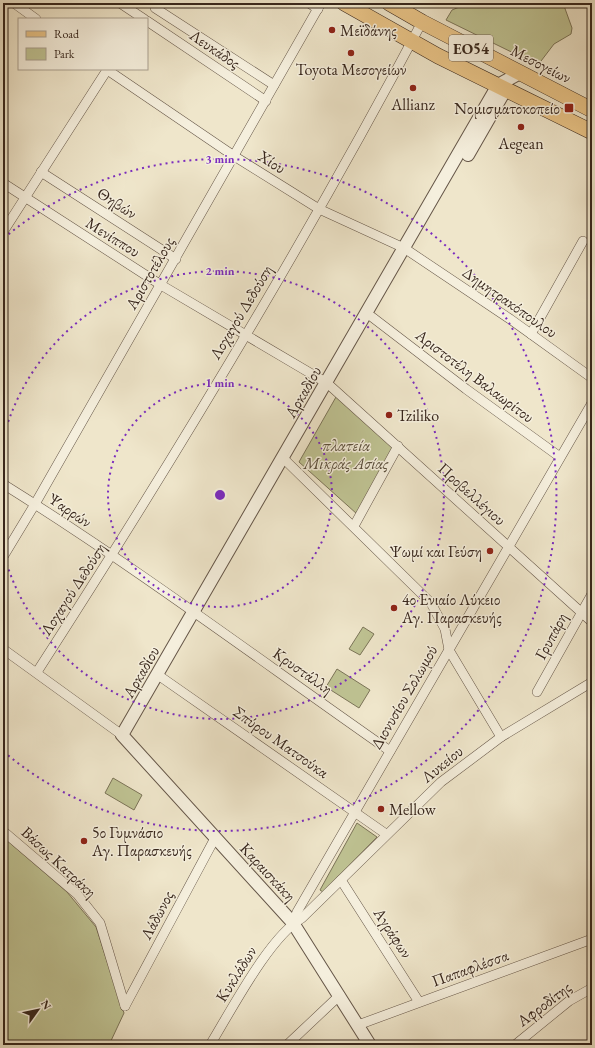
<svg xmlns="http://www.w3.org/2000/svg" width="595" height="1048" font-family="'EB Garamond',serif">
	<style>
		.green { fill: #bfc393; stroke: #7b7458 }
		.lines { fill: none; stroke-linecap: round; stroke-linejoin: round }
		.minor-casing { stroke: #655648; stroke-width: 10 }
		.tertiary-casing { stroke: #655648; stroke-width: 14 }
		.primary-casing { stroke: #37261c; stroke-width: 16 }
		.minor { stroke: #f5efdd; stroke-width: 9 }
		.tertiary { stroke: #f5efdd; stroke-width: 12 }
		.primary { stroke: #e8c386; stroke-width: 15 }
		.ring { fill: none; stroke: #7b2cbf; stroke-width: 2; stroke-dasharray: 2 4 }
		.poi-dot { fill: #8f2418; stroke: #f5efdd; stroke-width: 1.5 }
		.labels { text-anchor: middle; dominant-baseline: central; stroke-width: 3; stroke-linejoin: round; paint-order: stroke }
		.shield { fill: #f5efdd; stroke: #706256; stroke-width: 1 }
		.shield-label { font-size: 15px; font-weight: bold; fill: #37261c }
		.poi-label { font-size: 16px; fill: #37261c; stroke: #f5efdd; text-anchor: start }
		.street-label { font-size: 16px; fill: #37261c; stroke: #f5efdd }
		.park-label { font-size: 16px; font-style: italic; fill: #594d3a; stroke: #f5efdd }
		.centre { fill: #7b2cbf; stroke: #f5efdd; stroke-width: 2 }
		.ring-label { font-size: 12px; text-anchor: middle; font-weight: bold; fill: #7b2cbf; stroke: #f5efdd; stroke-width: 3; stroke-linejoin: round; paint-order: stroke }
	</style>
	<rect width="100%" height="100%" fill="#efe6cb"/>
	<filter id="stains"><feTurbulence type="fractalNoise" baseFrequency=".005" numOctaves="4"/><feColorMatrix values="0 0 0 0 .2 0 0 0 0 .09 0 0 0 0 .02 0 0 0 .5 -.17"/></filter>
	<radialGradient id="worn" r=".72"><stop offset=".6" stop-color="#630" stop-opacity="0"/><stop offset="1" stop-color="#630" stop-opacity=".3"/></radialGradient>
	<g class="green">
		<polygon points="469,3 563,3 572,28 571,34 554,44 538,65 446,20 452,10"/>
		<polygon points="336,397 394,446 357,514 299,462"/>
		<polygon points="363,627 374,634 360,655 349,649"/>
		<polygon points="337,669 370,690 359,708 326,687"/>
		<polygon points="113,778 142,795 134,810 105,793"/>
		<polygon points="357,823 377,837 323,892 320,890"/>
		<polygon points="3,837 67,892 96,927 124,1013 109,1045 3,1045"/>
	</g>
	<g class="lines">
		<defs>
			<g id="minor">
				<polyline points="14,3 36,19"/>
				<polyline points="120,3 144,19"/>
				<polyline points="309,3 318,9"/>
				<polyline points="155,8 274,85"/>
				<polyline points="147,21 266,101"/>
				<polyline points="106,69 234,156 319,209 404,248 510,319 592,378"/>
				<polyline points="41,172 176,259"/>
				<polyline points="3,183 161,285 327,383 592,622"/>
				<polyline points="3,232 107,70"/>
				<polyline points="372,317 466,389 560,457"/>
				<polyline points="531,334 583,241"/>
				<polyline points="283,458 431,603 445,629 449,650 501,737"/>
				<path d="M3,484C136,567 261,661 390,751"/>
				<polyline points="354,526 398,446"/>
				<polyline points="3,557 35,504 321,3"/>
				<polyline points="3,649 122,735"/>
				<path d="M37,672C173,461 304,245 422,22"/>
				<polyline points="158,675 386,834"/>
				<polyline points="537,692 592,594"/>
				<polyline points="3,831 77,894 100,923 125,1006"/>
				<polyline points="341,880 419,1002"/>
				<polyline points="293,923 297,912 592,403"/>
				<polyline points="125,1006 215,838"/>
				<polyline points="358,1025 592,939"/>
				<path d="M210,1045C231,1011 269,937 302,918L441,782L501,737L592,682"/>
				<polyline points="287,1045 340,995"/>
				<polyline points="515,1045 569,1001 592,988"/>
			</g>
			<g id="tertiary">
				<polyline points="468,155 506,89"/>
				<polyline points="370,1045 293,923 122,735 498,85 520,73"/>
			</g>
			<g id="primary">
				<polyline points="344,3 438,56 592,132"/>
				<polyline points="389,3 422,22 592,110"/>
			</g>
		</defs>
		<use href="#minor" class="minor-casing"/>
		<use href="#tertiary" class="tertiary-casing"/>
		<use href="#primary" class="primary-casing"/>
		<use href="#minor" class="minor"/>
		<use href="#tertiary" class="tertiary"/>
		<use href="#primary" class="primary"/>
	</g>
	<g class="ring">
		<circle cx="220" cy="495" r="112"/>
		<path d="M3 439A224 224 0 1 1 3 551"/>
		<path d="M4 238A336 336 0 1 1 4 752"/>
	</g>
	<g class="poi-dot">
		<circle cx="332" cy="30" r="4"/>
		<circle cx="351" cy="53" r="4"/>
		<circle cx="413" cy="88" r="4"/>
		<rect x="564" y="103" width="10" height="10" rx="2"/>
		<circle cx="521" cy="127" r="4"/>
		<circle cx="389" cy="415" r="4"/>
		<circle cx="490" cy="551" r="4"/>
		<circle cx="394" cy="608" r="4"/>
		<circle cx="381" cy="809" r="4"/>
		<circle cx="84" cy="841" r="4"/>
	</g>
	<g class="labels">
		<rect class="shield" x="449" y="35" width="44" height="26" rx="3"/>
		<g class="shield-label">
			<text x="471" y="48">ΕΟ54</text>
		</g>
		<g class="poi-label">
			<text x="340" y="30">Μεϊδάνης</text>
			<text x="351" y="69" text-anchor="middle">Toyota Μεσογείων</text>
			<text x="413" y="104" text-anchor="middle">Allianz</text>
			<text x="560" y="108" text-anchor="end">Νομισματοκοπείο</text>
			<text x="521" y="143" text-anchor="middle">Aegean</text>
			<text x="397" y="415">Tziliko</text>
			<text x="482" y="551" text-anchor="end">Ψωμί και Γεύση</text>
			<text x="402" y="599">4ο Ενιαίο Λύκειο<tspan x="402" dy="18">Αγ. Παρασκευής</tspan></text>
			<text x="389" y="809">Mellow</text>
			<text x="92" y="832">5ο Γυμνάσιο<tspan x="92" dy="18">Αγ. Παρασκευής</tspan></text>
		</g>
		<g class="street-label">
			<text transform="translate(215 49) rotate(34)">Λευκάδος</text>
			<text transform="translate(541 64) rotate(27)">Μεσογείων</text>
			<text transform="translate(272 162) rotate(32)">Χίου</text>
			<text transform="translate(117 203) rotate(33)">Θηβών</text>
			<text transform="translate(113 237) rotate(32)">Μενίππου</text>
			<text transform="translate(150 273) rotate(-60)">Αριστοτέλους</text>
			<text transform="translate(510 302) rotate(35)">Δημητρακόπουλου</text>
			<text transform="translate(241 312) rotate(-59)">Λοχαγού Δεδούση</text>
			<text transform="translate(475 376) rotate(37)">Αριστοτέλη Βαλαωρίτου</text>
			<text transform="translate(303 392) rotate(-60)">Αρκαδίου</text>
			<text transform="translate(472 494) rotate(42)">Προβελλέγιου</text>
			<text transform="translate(70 510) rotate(34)">Ψαρρών</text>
			<text transform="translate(73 589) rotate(-57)">Λοχαγού Δεδούση</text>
			<text transform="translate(551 636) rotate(-62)">Γρυπάρη</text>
			<text transform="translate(303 671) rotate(35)">Κρυστάλλη</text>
			<text transform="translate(141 672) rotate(-60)">Αρκαδίου</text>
			<text transform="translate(404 697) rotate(-60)">Διονυσίου Σολωμού</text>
			<text transform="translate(281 742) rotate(35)">Σπύρου Ματσούκα</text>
			<text transform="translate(442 764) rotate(-39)">Λυκείου</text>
			<text transform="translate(59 862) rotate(43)">Βάσως Κατράκη</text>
			<text transform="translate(268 872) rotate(47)">Καραισκάκη</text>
			<text transform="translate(157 915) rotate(-62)">Λάδωνος</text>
			<text transform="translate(393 933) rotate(57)">Αγράφων</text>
			<text transform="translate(470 968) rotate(-20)">Παπαφλέσσα</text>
			<text transform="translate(236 974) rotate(-58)">Κυκλάδων</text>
			<text transform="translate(544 1004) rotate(-37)">Αφροδίτης</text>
		</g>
		<g class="park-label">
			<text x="346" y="445">πλατεία<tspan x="346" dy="18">Μικράς Ασίας</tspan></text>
		</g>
	</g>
	<circle cx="220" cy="495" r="6" class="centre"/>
	<g class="ring-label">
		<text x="220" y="163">3 min</text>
		<text x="220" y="275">2 min</text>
		<text x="220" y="387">1 min</text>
	</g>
	<rect width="595" height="1048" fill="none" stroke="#efe6cb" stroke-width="16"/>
	<rect x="4" y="4" width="587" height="1040" fill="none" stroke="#37261c" stroke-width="2"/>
	<rect x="8" y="8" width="579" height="1032" fill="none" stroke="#37261c"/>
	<rect x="18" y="18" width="130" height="52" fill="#f5efdd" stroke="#a99f90"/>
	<rect x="26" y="31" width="20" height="6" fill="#e8c386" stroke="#a99f90"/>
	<text x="54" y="38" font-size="12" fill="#37261c">Road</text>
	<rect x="26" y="48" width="20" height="12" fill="#bfc393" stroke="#a99f90"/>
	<text x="54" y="58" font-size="12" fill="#37261c">Park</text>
	<g transform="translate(38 1010) rotate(57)" stroke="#f5efdd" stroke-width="3" paint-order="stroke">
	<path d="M0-3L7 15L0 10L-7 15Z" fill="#37261c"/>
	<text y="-6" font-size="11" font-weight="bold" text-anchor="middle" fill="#37261c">N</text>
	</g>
	<rect width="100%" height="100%" filter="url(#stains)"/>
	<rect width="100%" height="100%" fill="url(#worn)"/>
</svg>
